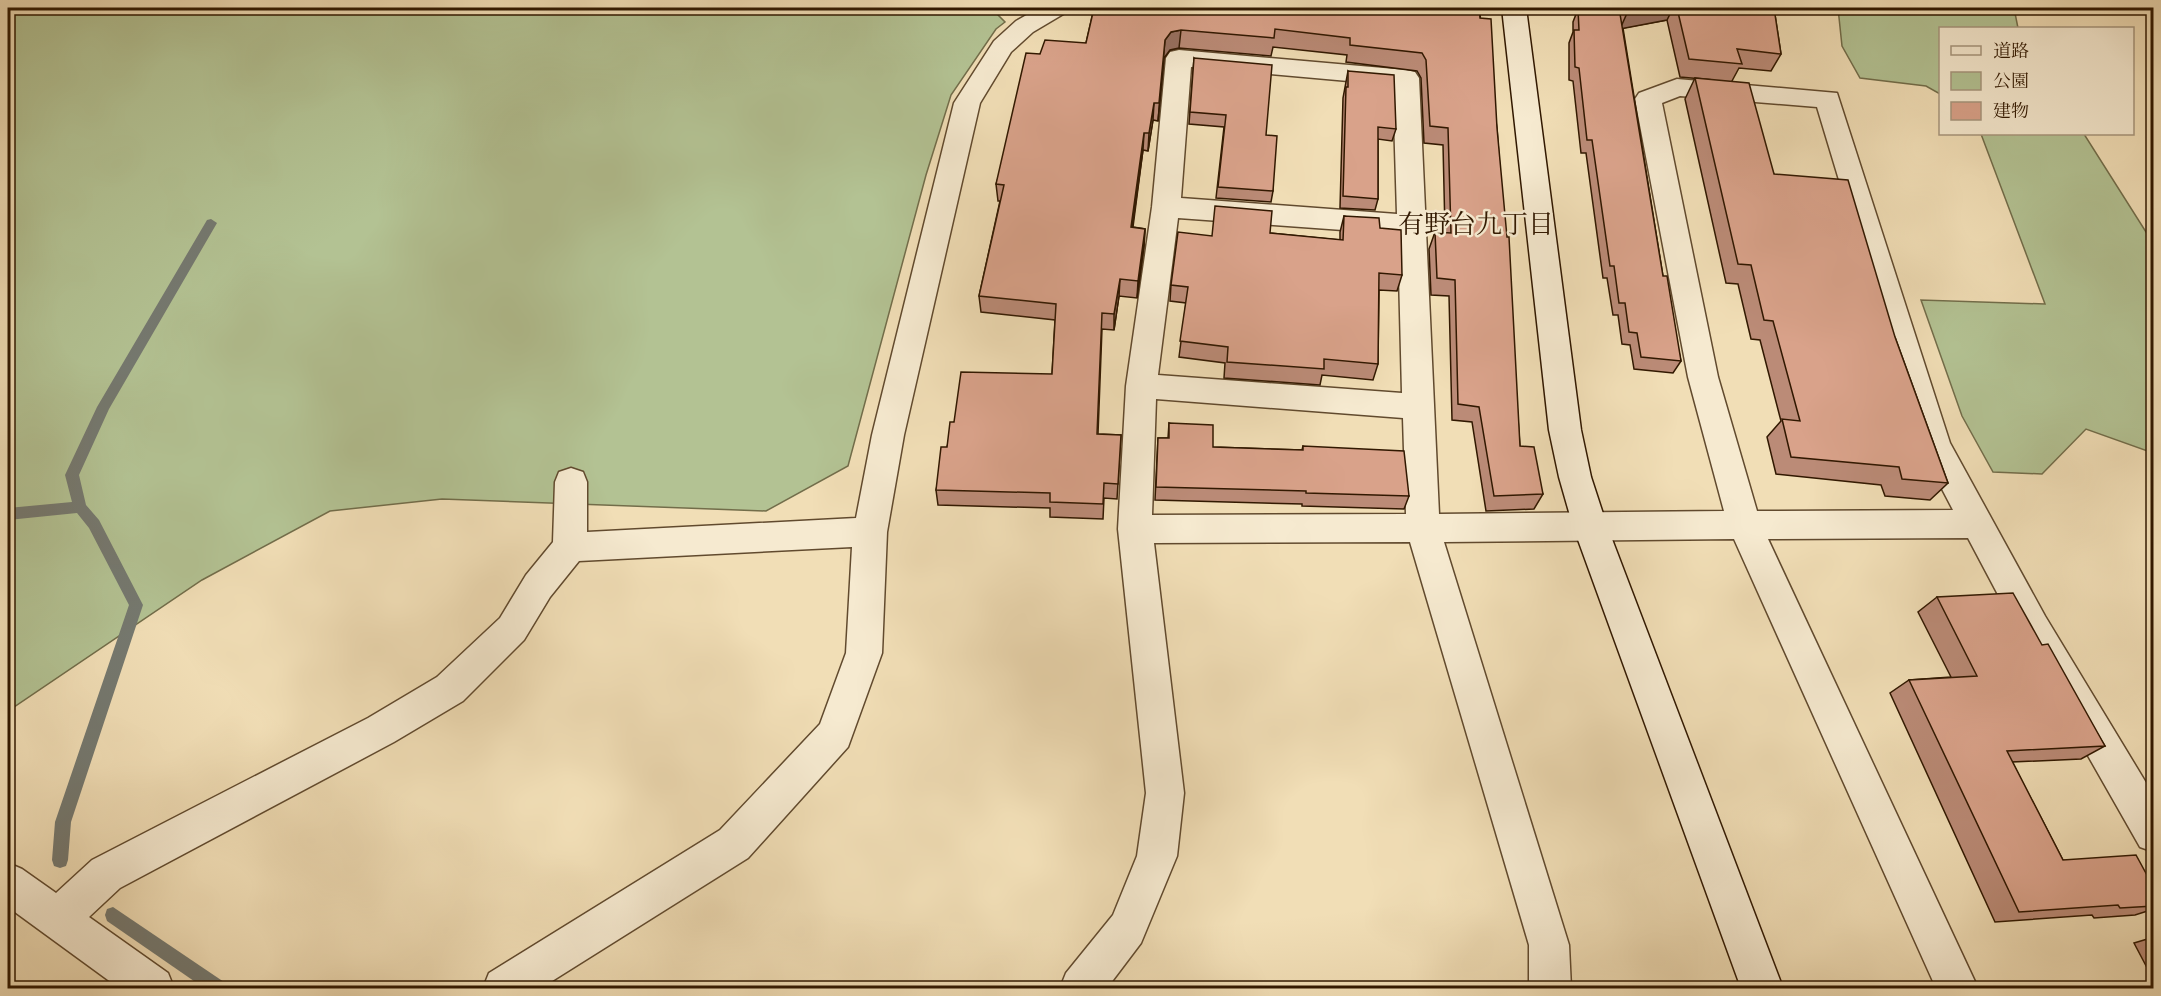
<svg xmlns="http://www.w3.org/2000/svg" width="2161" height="996" font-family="'IM FELL Great Primer','Noto Serif JP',serif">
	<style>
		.green { fill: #b3c293; stroke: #726d4a; stroke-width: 1.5 }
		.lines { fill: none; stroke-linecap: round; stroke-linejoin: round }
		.stream { fill: #757970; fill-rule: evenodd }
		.street-casing { stroke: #614a2e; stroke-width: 3 }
		.secondary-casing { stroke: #311800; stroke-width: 3 }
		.street { fill: #f6ead0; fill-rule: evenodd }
		.secondary { fill: #f6ead0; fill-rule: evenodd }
		.wall { fill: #bb8b77; stroke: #311800; stroke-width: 1.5 }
		.shaded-wall { fill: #987161; stroke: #311800; stroke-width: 1.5 }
		.building { fill: #d9a28a; stroke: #311800; stroke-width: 1.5 }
		.labels { text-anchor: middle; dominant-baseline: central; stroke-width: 5; stroke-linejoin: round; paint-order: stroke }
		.neighbourhood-label { font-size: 26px; fill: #311800; stroke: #f6ead0 }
	</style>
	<rect width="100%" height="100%" fill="#f1deb6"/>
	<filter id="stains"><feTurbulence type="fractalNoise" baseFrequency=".00333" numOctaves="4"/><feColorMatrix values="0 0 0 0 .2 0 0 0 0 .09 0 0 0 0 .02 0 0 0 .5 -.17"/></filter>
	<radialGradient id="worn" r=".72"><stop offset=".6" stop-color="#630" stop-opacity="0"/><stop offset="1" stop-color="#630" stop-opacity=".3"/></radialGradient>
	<g class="green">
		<polygon points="8,8 991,8 1005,22 996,29 951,95 926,175 848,466 766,511 442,499 330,511 202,580 8,711"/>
		<polygon points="1838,8 2014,8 2018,28 1940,28 1940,94 1926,86 1860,78 1842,46"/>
		<polygon points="1981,134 2084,134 2153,243 2153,453 2086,429 2042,474 1993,472 1962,416 1921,300 2045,304"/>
	</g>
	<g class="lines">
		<g class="stream">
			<polygon points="211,219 217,223 109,409 79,475 86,505 99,520 143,605 71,822 68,860 66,866 60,868 54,866 52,860 55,822 129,605 89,528 77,513 8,520 8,508 72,502 65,475 97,407 207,220"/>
			<polygon points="113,907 224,982 226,988 204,988 107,921 105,915 107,909"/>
		</g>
		<defs>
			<g id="street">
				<polygon points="1039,8 1068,8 1065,13 1033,32 1011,52 980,103 904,435 887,532 882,653 848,747 748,858 541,988 483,988 489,973 720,830 820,724 846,653 852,547 579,561 550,597 524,640 463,701 394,742 120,888 89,917 168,973 174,988 119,988 8,907 8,863 22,869 56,893 92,860 368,718 437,677 500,618 526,575 553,542 555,482 559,472 571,468 583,472 587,482 587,532 856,518 872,435 954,103 994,41 1016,21"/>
				<path d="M1179,50L1406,70L1415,72L1419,78L1439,514L1724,511L1688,377L1635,99L1639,93L1677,79L1837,93L1950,443L2045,616L2154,796V852L2140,847L2021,638L1968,538L1768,539L1978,988H1936L1734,539L1444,542L1569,945L1571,988H1529V945L1410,542L1154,543L1184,793L1177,856L1141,943L1107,988H1060L1066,973L1113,915L1137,856L1146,793L1118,529L1126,386L1152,207L1166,58L1170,52ZM1191,67L1393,85L1397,214L1181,198ZM1680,96L1817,107L1919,445L1953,510L1757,511L1718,377L1662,103ZM1178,218L1398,234L1402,393L1158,375ZM1156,399L1403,418L1406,514L1152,515Z"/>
			</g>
			<polygon id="secondary" points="1502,8 1526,8 1581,430 1591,477 1607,526 1783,988 1741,988 1573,526 1559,477 1549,430"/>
		</defs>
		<use href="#street" class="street-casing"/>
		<use href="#secondary" class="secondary-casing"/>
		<use href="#street" class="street"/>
		<use href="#secondary" class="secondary"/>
	</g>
	<g class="wall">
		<polygon points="1094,8 1440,12 1441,8 1479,8 1497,128 1520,446 1543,494 1534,509 1486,511 1472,422 1452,420 1449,296 1431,295 1429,249 1435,232 1445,232 1443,145 1424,143 1421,78 1417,71 1346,62 1347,55 1273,47 1271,56 1179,48 1170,50 1164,58 1158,121 1153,120 1148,151 1143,150 1133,227 1145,229 1144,246 1137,298 1119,296 1114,330 1102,329 1098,434 1121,435 1117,499 1104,498 1103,519 1050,517 1050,508 938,505 936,490 947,447 954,422 1052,374 1055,320 981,312 979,296 1000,201 998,201 996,184 1040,54 1086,43"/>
		<polygon points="1621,8 1774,8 1781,54 1771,71 1739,68 1732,81 1774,174 1895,337 1948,483 1930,500 1885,496 1881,485 1776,474 1767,437 1781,421 1760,340 1751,339 1738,284 1726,283 1685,99 1695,78 1714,80 1680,77 1667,20 1623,28 1663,276 1681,361 1673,373 1634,369 1630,345 1622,344 1618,315 1613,315 1607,278 1603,278 1586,153 1581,153 1573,81 1569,80 1569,43 1573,32 1573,22 1578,9 1620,14"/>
		<polygon points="1194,58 1266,135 1273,191 1271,202 1216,198 1224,127 1189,124"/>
		<polygon points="1348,71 1396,129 1392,141 1378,139 1378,199 1375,210 1340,208 1343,98"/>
		<polygon points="1344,216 1380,228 1402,275 1397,291 1379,290 1378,364 1373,380 1322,375 1320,385 1224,378 1225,363 1179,357 1186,303 1170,301 1171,285 1270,233 1340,240 1340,232"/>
		<polygon points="1169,423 1213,447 1302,450 1303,446 1409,496 1404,509 1302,506 1302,504 1155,500 1158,438 1168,438"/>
		<polygon points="1937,597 2042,645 2105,746 2081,759 2012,762 2063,860 2154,888 2154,909 2135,915 2094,918 2092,915 1995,922 1890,693 1909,680 1951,677 1918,612"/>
		<polygon points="2154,937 2154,981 2134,943"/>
	</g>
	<g class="shaded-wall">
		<polygon points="1645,8 1673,8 1667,20 1620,29 1628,11"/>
		<polygon points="1181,30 1179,48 1170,50 1164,58 1158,121 1165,40 1171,32"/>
		<polygon points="1154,103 1153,120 1148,151 1149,133"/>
		<polygon points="1144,133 1143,150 1130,244 1131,227"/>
		<polygon points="1145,229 1144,246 1137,298 1138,281"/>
		<polygon points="1120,279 1119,296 1114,330 1114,314"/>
	</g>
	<g class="building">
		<polygon points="1094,8 1391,8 1444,12 1444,8 1479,8 1480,18 1491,19 1497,128 1507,237 1509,237 1520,446 1534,447 1543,494 1494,496 1479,407 1458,404 1455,280 1437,278 1435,232 1451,233 1448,128 1430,126 1426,60 1422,53 1350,45 1350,38 1275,29 1274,38 1181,30 1171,32 1165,40 1159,103 1154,103 1149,133 1144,133 1131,227 1145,229 1138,281 1120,279 1114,314 1102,313 1097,434 1121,435 1118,484 1104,483 1103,504 1050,502 1050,493 936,490 941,447 947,447 950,422 954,422 961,372 1052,374 1056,304 979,296 1004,185 996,184 1026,53 1040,54 1045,40 1086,43"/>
		<polygon points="1628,8 1645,8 1628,11"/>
		<polygon points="1677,8 1774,8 1781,54 1737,49 1742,64 1689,59"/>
		<polygon points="1578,9 1620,14 1663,276 1667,276 1681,361 1641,357 1637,333 1629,332 1625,303 1619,303 1614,266 1610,266 1592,140 1587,140 1579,68 1575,67 1574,30 1579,30"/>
		<polygon points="1194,58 1272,65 1266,135 1277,136 1273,191 1218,187 1226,115 1190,112"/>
		<polygon points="1348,71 1394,75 1396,129 1378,127 1378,199 1343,196 1346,87 1348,87"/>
		<polygon points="1695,78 1749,83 1774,174 1848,180 1895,337 1948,483 1902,479 1899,467 1791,457 1782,419 1800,421 1773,321 1764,320 1751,265 1738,264"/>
		<polygon points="1215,206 1272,211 1270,233 1343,240 1344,216 1379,218 1380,228 1401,230 1402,275 1379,273 1378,364 1324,359 1324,369 1227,362 1228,347 1180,341 1188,287 1171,285 1178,232 1212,236"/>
		<polygon points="1169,423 1213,425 1213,447 1303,450 1303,446 1404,451 1409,496 1306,493 1306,491 1156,487 1158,438 1169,438"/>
		<polygon points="2013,593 2042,645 2048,644 2105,746 2007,751 2063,860 2136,855 2154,888 2154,906 2120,908 2118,905 2019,912 1909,680 1977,676 1937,597"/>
	</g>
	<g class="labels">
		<g class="neighbourhood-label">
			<text x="1476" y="224">有野台九丁目</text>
		</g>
	</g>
	<rect width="2161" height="996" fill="none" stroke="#f1deb6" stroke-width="30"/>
	<rect x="9" y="9" width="2143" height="978" fill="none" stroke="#311800" stroke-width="3"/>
	<rect x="15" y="15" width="2131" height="966" fill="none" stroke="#311800" stroke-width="1.5"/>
	<rect x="1939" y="27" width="195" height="108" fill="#f6ead0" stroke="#a7967d" stroke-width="1.5"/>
	<rect x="1951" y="46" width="30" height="9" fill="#f6ead0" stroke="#a7967d" stroke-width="1.5"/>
	<text x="1993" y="57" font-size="18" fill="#311800">道路</text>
	<rect x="1951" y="72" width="30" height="18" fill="#b3c293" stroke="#a7967d" stroke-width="1.5"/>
	<text x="1993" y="87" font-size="18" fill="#311800">公園</text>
	<rect x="1951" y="102" width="30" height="18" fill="#d9a28a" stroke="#a7967d" stroke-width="1.5"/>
	<text x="1993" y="117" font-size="18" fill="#311800">建物</text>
	<rect width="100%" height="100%" filter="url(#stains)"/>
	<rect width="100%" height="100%" fill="url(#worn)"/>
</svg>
